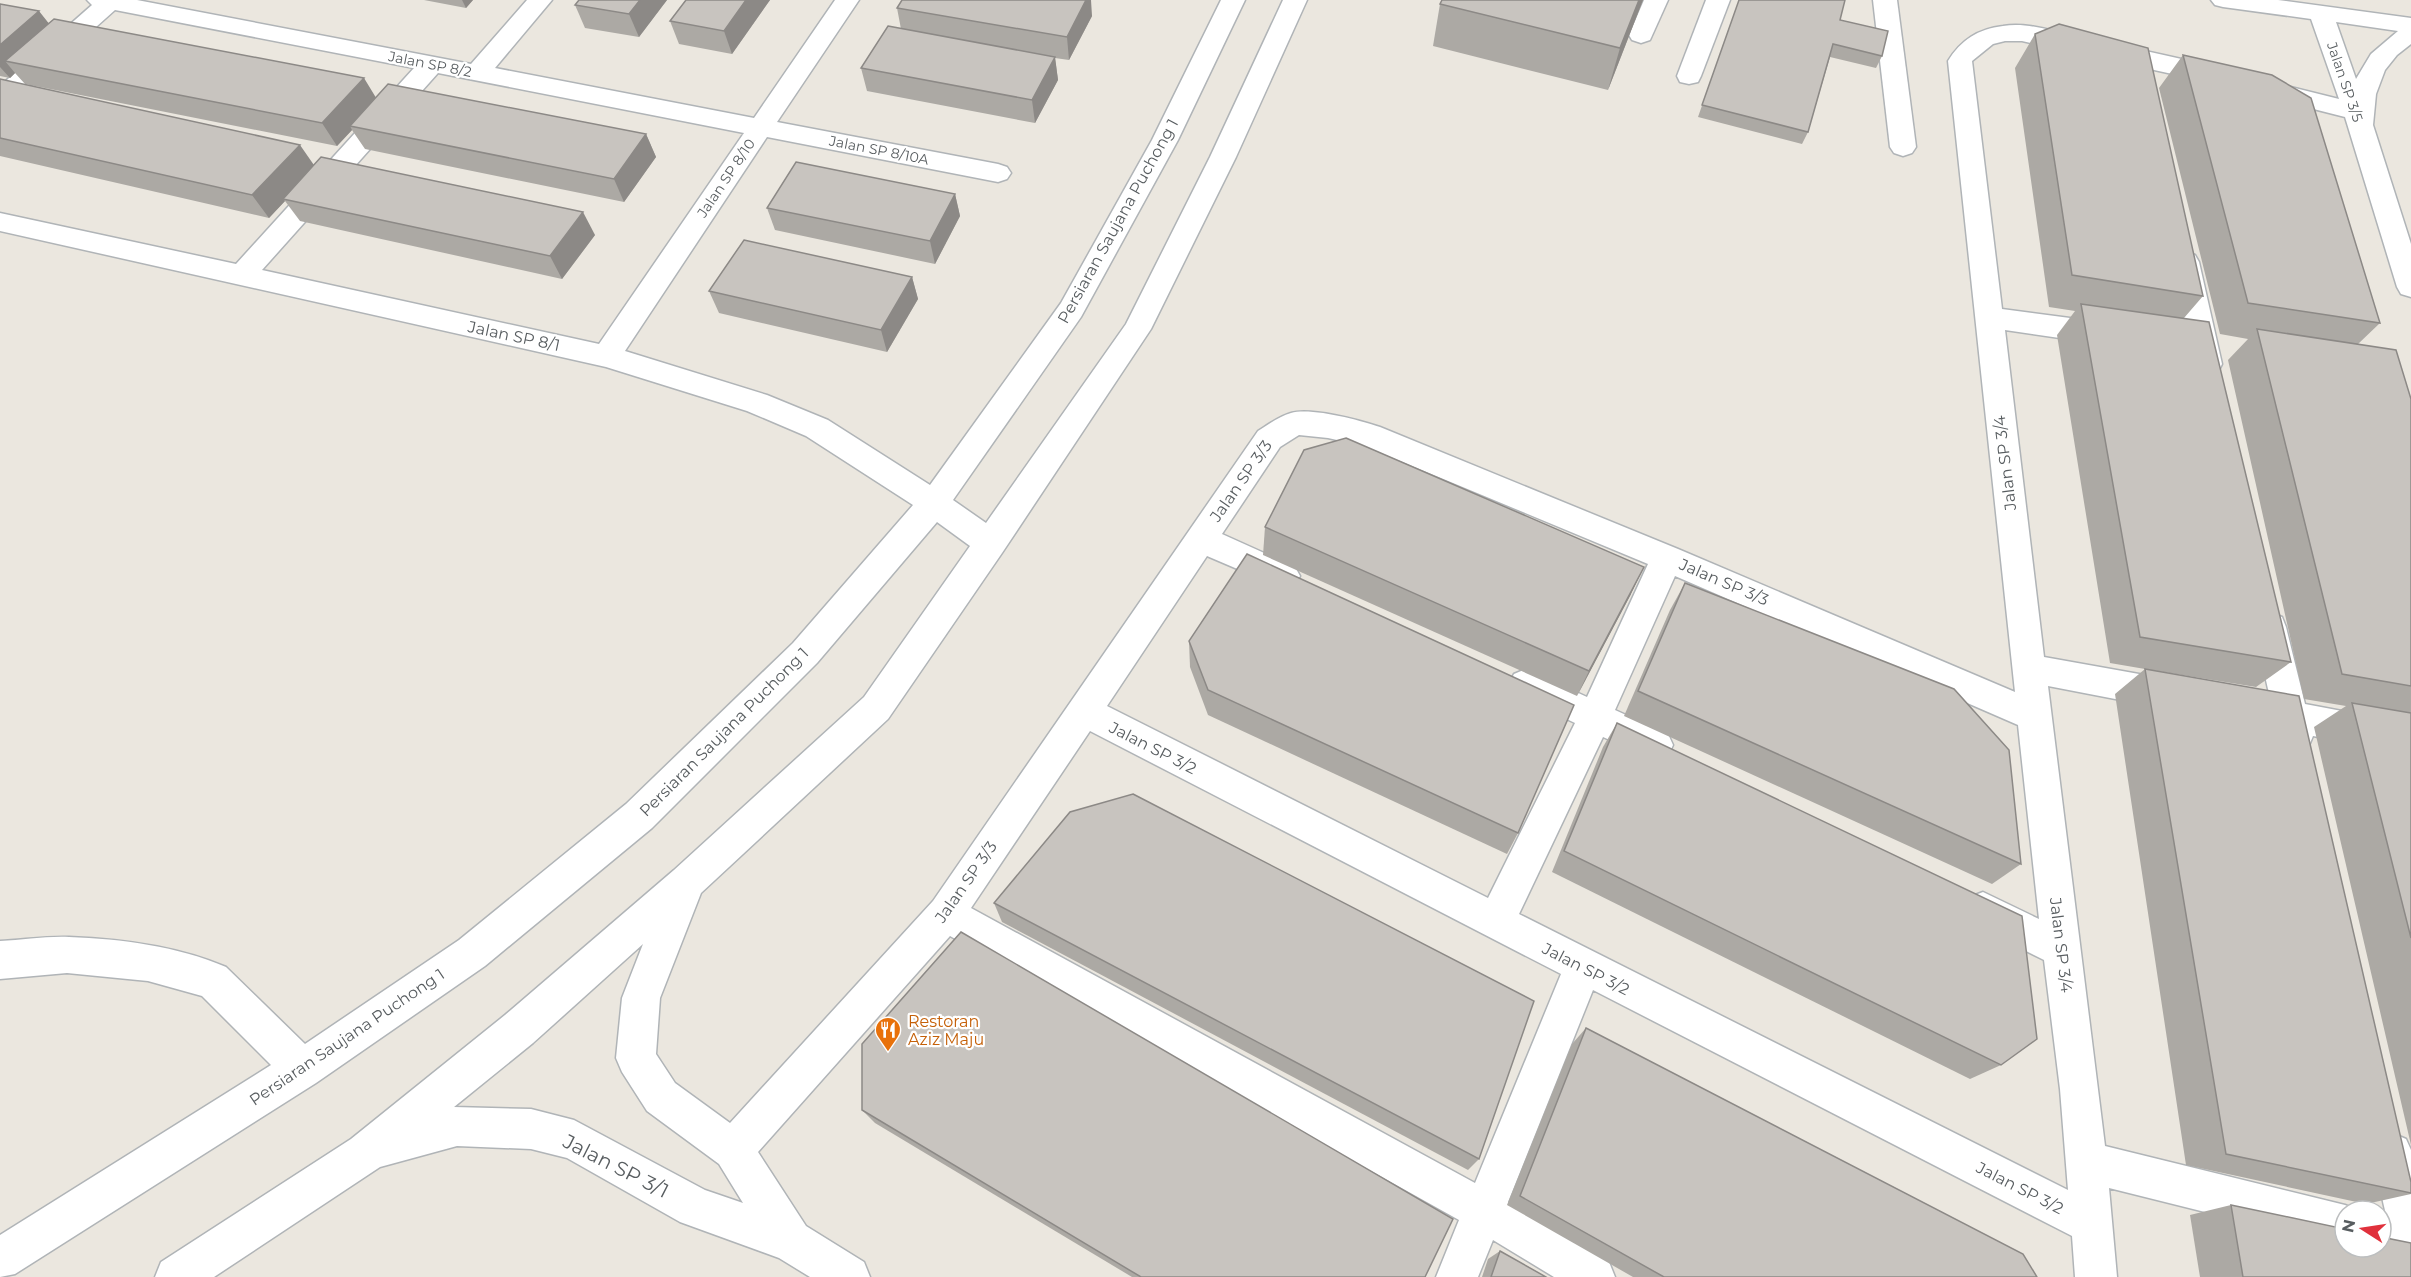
<svg xmlns="http://www.w3.org/2000/svg" width="2411" height="1277" font-family="Montserrat,sans-serif">
	<style>
		.lines { fill: none; stroke-linecap: round; stroke-linejoin: round }
		.minor-casing { stroke: #b0b4b7; stroke-width: 3 }
		.minor { fill: #fff; fill-rule: evenodd }
		.wall { fill: #aca9a4 }
		.shaded-wall { fill: #8c8986 }
		.building { fill: #c8c4bf; stroke: #8c8986; stroke-width: 1.5 }
		.labels { text-anchor: middle; dominant-baseline: central; stroke-width: 4.5; stroke-linejoin: round; paint-order: stroke }
		.far-street-label { font-size: 14px; fill: #585d60; stroke: #fff }
		.street-label { font-size: 16px; fill: #585d60; stroke: #fff }
		.food-label { font-size: 16px; fill: #c56008; stroke: #fff; text-anchor: start }
		.near-street-label { font-size: 20px; fill: #585d60; stroke: #fff }
	</style>
	<rect width="100%" height="100%" fill="#ebe7df"/>
	<g class="lines">
		<defs>
			<g id="minor">
				<path d="M87,0H137L471,64L527,0H552L495,68L754,118L835,0H859L777,122L998,164L1007,167L1011,173L1007,179L998,182L767,137L625,351L767,395L828,420L930,485L1061,303L1152,140L1221,0H1245L1178,140L1081,317L953,500L986,523L1126,324L1210,157L1283,0H1307L1236,157L1151,329L1002,553L888,719L701,893L660,998L656,1054L675,1083L730,1123L933,901L1258,431C1269,424 1280,416 1291,413C1310,407 1360,420 1380,427L1678,549L2015,692L1948,61C1961,40 1978,29 2003,26C2027,22 2052,31 2075,36C2126,47 2177,57 2227,70L2230,76L2227,82L2218,84L2022,41H2005L1993,44L1972,61L2002,309L2108,323L2118,327L2122,334L2118,341L2108,345L2005,330L2044,657L2167,679L2179,683L2184,694L2179,705L2167,709L2048,686L2105,1146L2345,1205L2359,1211H2345V1247L2109,1188L2117,1277H2075L2072,1236L1593,990L1508,1202L1609,1262L1615,1277H1554L1493,1240L1478,1277H1436L1459,1220L950,936L758,1152L806,1226L864,1262L870,1277H810L779,1258L680,1222L567,1158L531,1149L457,1146L380,1167L214,1277H155L161,1262L351,1139L505,1015L674,870L864,697L970,546L937,522L817,663L652,828L485,966L316,1083L15,1274L0,1277V1235L271,1065L202,996L148,981L67,973L0,979V941C23,940 46,936 69,937C122,939 177,946 226,967L305,1044L459,940L626,804L793,643L913,505L806,436L747,411L606,367L0,231V213L236,264L414,68L115,10L9,105L0,107V86L92,5ZM438,73L744,133L599,344L262,270ZM1299,435L1328,438L1364,446L1648,564L1587,697L1526,669L1514,674L1509,684L1514,694L1575,723L1488,898L1107,706L1207,556L1284,589L1295,585L1300,576L1295,567L1222,534L1280,447ZM1675,576L2018,725L2039,919L1983,892L1970,897L1964,910L1970,923L2044,960L2060,1089L2068,1190L1519,914L1603,737L1656,761L1668,756L1673,745L1668,734L1615,710ZM1090,731L1561,974L1475,1183L971,908ZM643,944L622,998L616,1058L622,1072L647,1111L719,1164L743,1203L705,1190L574,1120L531,1109L454,1107L533,1043Z"/>
				<polygon points="1644,0 1668,0 1650,40 1641,43 1632,40 1629,35"/>
				<polygon points="1706,0 1730,0 1701,76 1698,82 1689,84 1680,82 1677,76"/>
				<polygon points="1873,0 1897,0 1916,147 1912,153 1903,156 1894,153 1890,147"/>
				<path d="M2211,0H2278L2411,18V44L2397,55L2385,70L2376,94L2373,125L2411,244V297L2401,294L2397,287L2345,117L2258,95L2255,89L2258,83L2267,81L2339,99L2311,19L2223,7L2215,5ZM2336,22L2398,31L2371,54L2356,79Z"/>
				<polygon points="2185,252 2195,255 2199,262 2222,364 2218,372 2208,375 2198,372 2194,364 2171,262 2175,255"/>
				<polygon points="2270,613 2282,617 2286,627 2305,704 2411,724 2411,754 2313,736 2308,748 2296,752 2284,748 2277,729 2259,724 2254,713 2259,702 2270,698 2254,627 2258,617"/>
				<polygon points="2392,1133 2406,1139 2411,1150 2411,1264 2366,1250 2365,1247 2381,1247 2381,1214 2386,1215 2372,1153 2378,1139"/>
			</g>
		</defs>
		<use href="#minor" class="minor-casing"/>
		<use href="#minor" class="minor"/>
	</g>
	<g class="wall">
		<polygon points="424,0 473,0 466,8"/>
		<polygon points="579,0 667,0 639,37 585,28 575,5"/>
		<polygon points="686,0 770,0 732,54 679,44 670,21"/>
		<polygon points="1643,0 1608,90 1433,46 1440,4"/>
		<polygon points="1739,0 1840,20 1882,56 1876,68 1830,57 1808,132 1802,144 1698,117"/>
		<polygon points="0,4 49,23 376,98 646,134 656,157 624,202 365,149 352,130 337,146 25,84 15,73 10,78 0,76"/>
		<polygon points="897,8 1092,16 1069,60 1055,58 1058,80 1035,123 867,91 861,68 901,29"/>
		<polygon points="2035,34 2203,296 2184,318 2291,662 2256,687 2151,670 2411,1182 2411,1194 2366,1204 2186,1165 2115,694 2145,669 2110,663 2057,335 2075,311 2049,307 2015,68"/>
		<polygon points="2183,55 2380,323 2358,344 2411,399 2411,1145 2314,727 2346,706 2304,699 2228,360 2248,339 2220,334 2159,88"/>
		<polygon points="0,79 314,165 595,235 562,279 300,221 285,201 269,218 0,156"/>
		<polygon points="955,194 960,216 935,264 775,230 767,208"/>
		<polygon points="912,277 918,299 887,352 719,313 709,291"/>
		<polygon points="1265,527 1631,594 1577,696 1263,555"/>
		<polygon points="1685,583 2021,864 1992,884 1624,716 1670,610"/>
		<polygon points="1189,641 1518,833 1507,854 1208,715 1190,667"/>
		<polygon points="1617,723 2001,1065 1970,1079 1552,872 1603,747"/>
		<polygon points="994,903 1479,1159 1468,1170 1002,922"/>
		<polygon points="1586,1028 2037,1277 1633,1277 1507,1205 1572,1044"/>
		<polygon points="862,1110 1425,1277 1132,1277 875,1123"/>
		<polygon points="2231,1205 2411,1277 2200,1277 2190,1215"/>
		<polygon points="1500,1251 1546,1277 1482,1277 1488,1259"/>
	</g>
	<g class="shaded-wall">
		<polygon points="462,0 473,0 466,8"/>
		<polygon points="640,0 667,0 639,37 629,14"/>
		<polygon points="746,0 770,0 732,54 724,31"/>
		<polygon points="1086,0 1091,0 1092,16 1069,60 1067,37"/>
		<polygon points="1639,0 1643,0 1608,90 1620,48"/>
		<polygon points="39,11 58,35 5,61 15,73 10,78 0,67 0,45"/>
		<polygon points="1055,57 1058,80 1035,123 1032,100"/>
		<polygon points="364,78 378,101 350,126 352,130 337,146 322,123"/>
		<polygon points="646,134 656,157 624,202 614,179"/>
		<polygon points="300,145 316,168 283,199 285,201 269,218 252,195"/>
		<polygon points="955,194 960,216 935,264 930,241"/>
		<polygon points="583,212 595,235 562,279 550,256"/>
		<polygon points="912,277 918,299 887,352 881,330"/>
		<polygon points="1644,567 1631,594 1577,696 1589,671"/>
	</g>
	<g class="building">
		<polygon points="579,0 640,0 629,14 575,5"/>
		<polygon points="686,0 746,0 724,31 670,21"/>
		<polygon points="902,0 1086,0 1067,37 897,8"/>
		<polygon points="1442,0 1639,0 1620,48 1440,4"/>
		<polygon points="1739,0 1845,0 1840,20 1888,31 1882,56 1833,44 1808,132 1702,105"/>
		<polygon points="0,4 39,11 0,45"/>
		<polygon points="54,19 364,78 322,123 5,61"/>
		<polygon points="2059,24 2148,48 2203,296 2072,275 2035,34"/>
		<polygon points="888,26 1055,57 1032,100 861,68"/>
		<polygon points="2183,55 2272,75 2311,98 2380,323 2248,303"/>
		<polygon points="0,79 300,145 252,195 0,138"/>
		<polygon points="388,84 646,134 614,179 350,126"/>
		<polygon points="321,157 583,212 550,256 283,199"/>
		<polygon points="796,162 955,194 930,241 767,208"/>
		<polygon points="744,240 912,277 881,330 709,291"/>
		<polygon points="2081,304 2209,322 2291,662 2140,637"/>
		<polygon points="2257,329 2396,350 2411,399 2411,686 2342,674"/>
		<polygon points="1346,438 1644,567 1589,671 1265,527 1304,450"/>
		<polygon points="1247,554 1574,705 1518,833 1208,690 1189,641"/>
		<polygon points="1685,583 1954,689 2009,750 2021,864 1638,691"/>
		<polygon points="2145,669 2299,696 2411,1182 2411,1193 2226,1154"/>
		<polygon points="2352,703 2411,713 2411,938"/>
		<polygon points="1617,723 2022,916 2037,1039 2001,1065 1564,851"/>
		<polygon points="1133,794 1534,1001 1479,1159 994,903 1070,812"/>
		<polygon points="961,932 1453,1219 1425,1277 1141,1277 862,1110 862,1044"/>
		<polygon points="1586,1028 2023,1254 2037,1277 1664,1277 1520,1196"/>
		<polygon points="2231,1205 2345,1229 2345,1247 2381,1247 2381,1237 2411,1243 2411,1277 2243,1277"/>
		<polygon points="1500,1251 1546,1277 1491,1277"/>
	</g>
	<defs>
		<symbol id="restaurant-pin" viewBox="-11 -11 22 30"><path d="M0 17L-7.5 6A9.5 9.5 0 1 1 7.5 6Z" fill="#e8710a" stroke="#fff"/><path d="M-5-6h1v4h1v-4h1v4h1v-4h1v5L-1.5 .5V6h-2V.5L-5-1ZM5-6V6H3V1.5H1.5Q1.5-4 5-6Z" fill="#fff"/></symbol>
	</defs>
	<g fill-rule="evenodd">
		<use href="#restaurant-pin" x="873" y="1015" width="30" height="40"/>
	</g>
	<g class="labels">
		<g class="far-street-label">
			<text transform="translate(430 64) rotate(11)">Jalan SP 8/2</text>
			<text transform="translate(2345 82) rotate(71)">Jalan SP 3/5</text>
			<text transform="translate(879 150) rotate(11)">Jalan SP 8/10A</text>
			<text transform="translate(726 178) rotate(-56)">Jalan SP 8/10</text>
		</g>
		<g class="street-label">
			<text transform="translate(1118 221) rotate(-61)">Persiaran Saujana Puchong 1</text>
			<text transform="translate(514 336) rotate(12)">Jalan SP 8/1</text>
			<text transform="translate(2005 463) rotate(-97)">Jalan SP 3/4</text>
			<text transform="translate(1241 481) rotate(-55)">Jalan SP 3/3</text>
			<text transform="translate(1724 582) rotate(23)">Jalan SP 3/3</text>
			<text transform="translate(724 732) rotate(-45)">Persiaran Saujana Puchong 1</text>
			<text transform="translate(1153 748) rotate(27)">Jalan SP 3/2</text>
			<text transform="translate(966 882) rotate(-55)">Jalan SP 3/3</text>
			<text transform="translate(2061 945) rotate(83)">Jalan SP 3/4</text>
			<text transform="translate(1586 969) rotate(27)">Jalan SP 3/2</text>
			<text transform="translate(347 1037) rotate(-34)">Persiaran Saujana Puchong 1</text>
			<text transform="translate(2020 1188) rotate(27)">Jalan SP 3/2</text>
		</g>
		<g class="food-label">
			<text x="908" y="1021">Restoran<tspan x="908" dy="18">Aziz Maju</tspan></text>
		</g>
		<g class="near-street-label">
			<text transform="translate(616 1166) rotate(27)">Jalan SP 3/1</text>
		</g>
	</g>
	<g transform="translate(2363 1229) rotate(282)"><circle r="28" fill="#ffffff" stroke="#bcbebf" stroke-width="1.5"/>
	<path d="M0-4.5L10 22L0 15L-10 22Z" fill="#e0313c"/>
	<text y="-9" font-size="16" font-weight="bold" text-anchor="middle" fill="#585d60">N</text>
	</g>
</svg>
